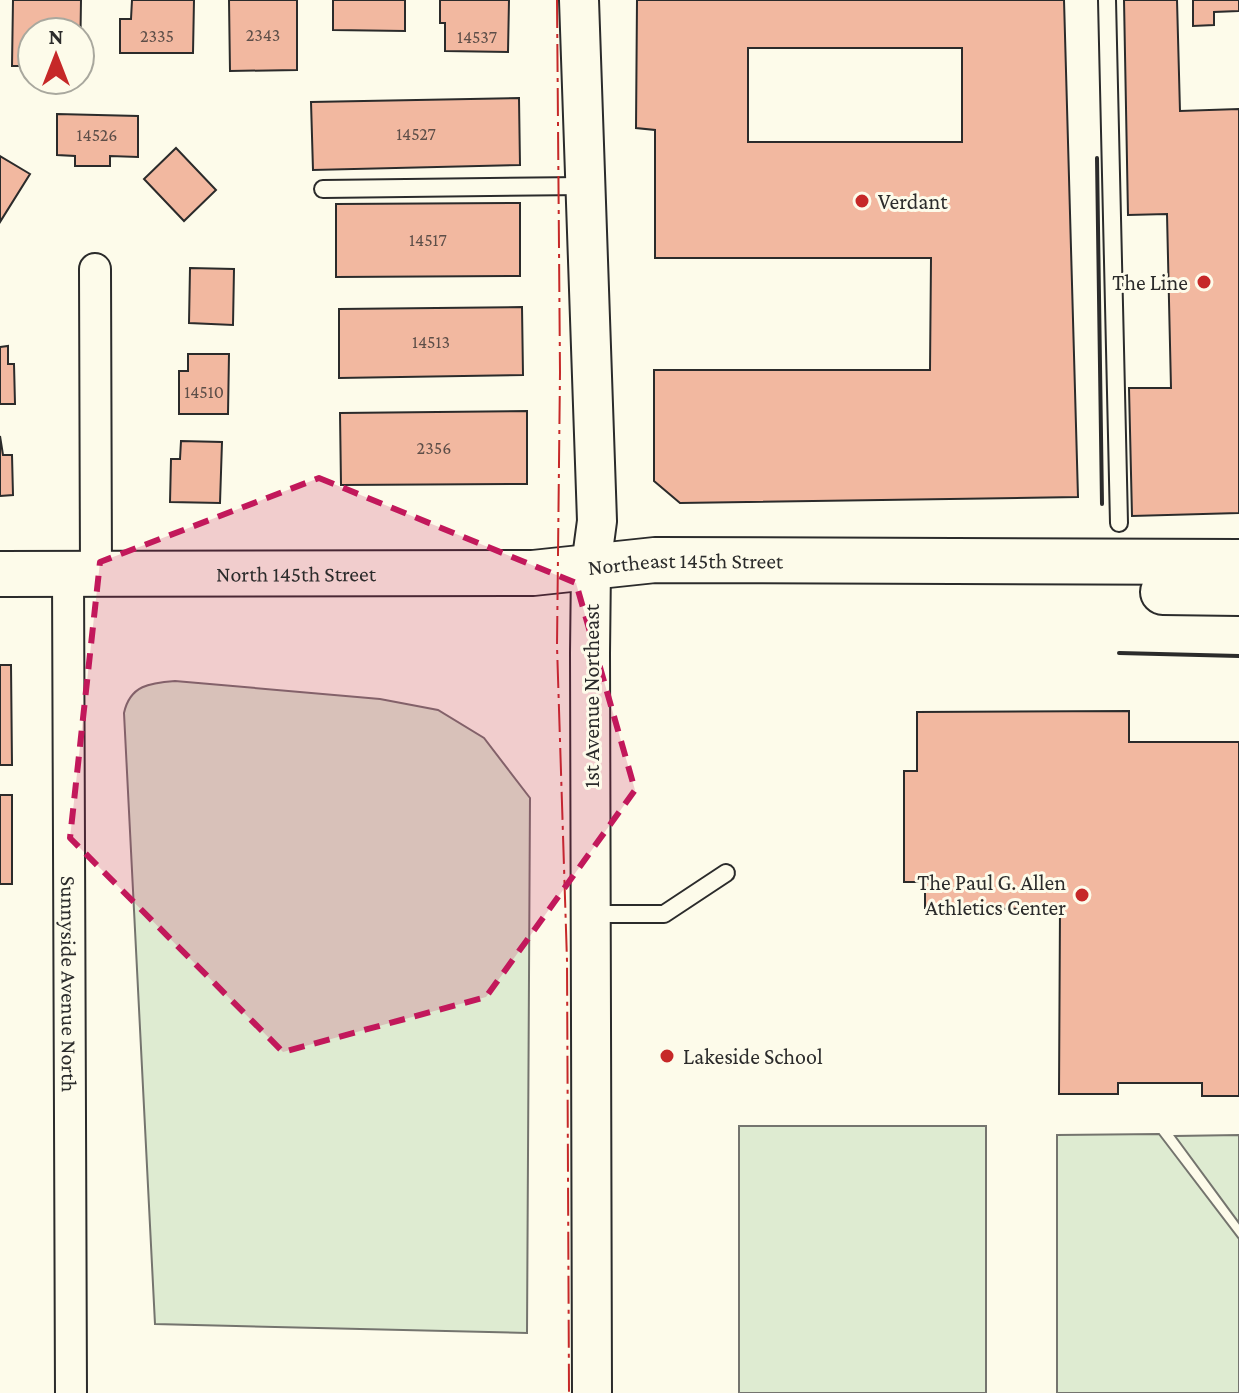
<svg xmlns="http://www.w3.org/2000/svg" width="1239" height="1393" font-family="'Crimson Pro',serif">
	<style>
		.green { fill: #deebd1; stroke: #74746e; stroke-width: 2 }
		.building { fill: #f2b8a0; stroke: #2b2b2b; stroke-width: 2; fill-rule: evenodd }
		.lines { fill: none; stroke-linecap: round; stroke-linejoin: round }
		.service-casing { stroke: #2b2b2b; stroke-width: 20 }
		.minor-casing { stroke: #2b2b2b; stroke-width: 34 }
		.tertiary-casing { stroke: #2b2b2b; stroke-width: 42 }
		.primary-casing { stroke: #2b2b2b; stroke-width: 48 }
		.service { stroke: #fdfbea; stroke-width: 16 }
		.minor { stroke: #fdfbea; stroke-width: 30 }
		.tertiary { stroke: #fdfbea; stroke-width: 38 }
		.primary { stroke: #fdfbea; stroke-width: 44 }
		.wall { stroke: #2b2b2b; stroke-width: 4 }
		.power { stroke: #c62828; stroke-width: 2; stroke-dasharray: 28 6 4 6; stroke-linecap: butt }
		.marked { fill: #c2185b; fill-opacity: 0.2; stroke: #c2185b; stroke-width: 6; stroke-dasharray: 16 10; stroke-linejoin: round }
		.poi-dot { fill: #c62828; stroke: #fdfbea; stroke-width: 3 }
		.labels { text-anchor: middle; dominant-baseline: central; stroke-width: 6; stroke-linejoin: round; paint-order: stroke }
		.number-label { font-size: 18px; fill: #5d4e48 }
		.poi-label { font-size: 22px; fill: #2b2b2b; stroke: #fdfbea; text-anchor: start }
		.street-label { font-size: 22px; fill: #2b2b2b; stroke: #fdfbea }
	</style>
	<rect width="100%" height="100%" fill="#fdfbea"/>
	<g class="green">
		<path d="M175,681L380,699L438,710L484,738L530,798L527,1333L155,1324L124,713C130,685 150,683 175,681Z"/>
		<rect x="739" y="1126" width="247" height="267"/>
		<polygon points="1159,1134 1239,1239 1239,1393 1057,1393 1057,1135"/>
		<polygon points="1239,1135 1239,1223 1175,1136"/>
	</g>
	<g class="building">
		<polygon points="13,0 81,0 80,67 80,32 32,32 32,66 12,66"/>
		<polygon points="132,0 194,0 193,53 120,53 120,19 131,19"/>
		<polygon points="229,0 297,0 297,70 230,71"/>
		<polygon points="333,0 405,0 405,31 333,30"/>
		<polygon points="440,0 509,0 508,52 445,51 445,23 440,23"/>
		<path d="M637,0H1064L1078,497L680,503L654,481V370H930L931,258H655V130L636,128ZM748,48H962V142H748Z"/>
		<polygon points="1124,0 1177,0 1180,111 1239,109 1239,513 1132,516 1129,388 1171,388 1167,214 1128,215"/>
		<polygon points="1193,0 1239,0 1239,11 1214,12 1214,25 1193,26"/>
		<polygon points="519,98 520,165 313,170 311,102"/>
		<polygon points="57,114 138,116 138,157 110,156 110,166 75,166 75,156 57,155"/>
		<polygon points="176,148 216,190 184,221 144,179"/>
		<polygon points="0,156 30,174 0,222"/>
		<polygon points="520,203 520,276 336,277 336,204"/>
		<polygon points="190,268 234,269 233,325 189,323"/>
		<polygon points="522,307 523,375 339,378 339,309"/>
		<polygon points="8,346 8,364 14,364 15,404 0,404 0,347"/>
		<polygon points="188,354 229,354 228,414 179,414 179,371 188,371"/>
		<polygon points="527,411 527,484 341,485 340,413"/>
		<polygon points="0,436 3,455 12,455 13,495 0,496"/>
		<polygon points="181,441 222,442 220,503 170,502 171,459 180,459"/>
		<polygon points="0,665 11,665 12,765 0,765"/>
		<polygon points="1129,711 1129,742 1239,742 1239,1096 1202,1096 1202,1083 1118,1083 1118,1094 1059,1094 1060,909 925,908 925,882 904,882 904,771 917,771 917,712"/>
		<rect x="0" y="795" width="12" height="89"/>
	</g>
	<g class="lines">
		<defs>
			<g id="service">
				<polyline points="1107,0 1119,523"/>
				<polyline points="323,189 583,186"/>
				<polyline points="591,914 664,914 726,873"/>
			</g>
			<g id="minor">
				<polyline points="95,269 96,574"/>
				<path id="s1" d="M68,574L71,1393"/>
			</g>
			<polyline id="tertiary" points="579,0 597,521 591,566 590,653 592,1393"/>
			<g id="primary">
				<path id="s2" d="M0,574L533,573L655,560L1239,562"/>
				<polyline points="1163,592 1239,593"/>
			</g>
		</defs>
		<use href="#service" class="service-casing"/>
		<use href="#minor" class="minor-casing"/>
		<use href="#tertiary" class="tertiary-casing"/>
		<use href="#primary" class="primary-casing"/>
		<use href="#service" class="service"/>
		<use href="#minor" class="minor"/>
		<use href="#tertiary" class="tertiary"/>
		<use href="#primary" class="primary"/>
		<g class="wall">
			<polyline points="1097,158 1102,504"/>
			<polyline points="1119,653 1239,656"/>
		</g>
		<polyline class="power" points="557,0 560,372 557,646 567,961 569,1393"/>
	</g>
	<path class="marked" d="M319,478L576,583L635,790L486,997L283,1052L70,838L100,562Z"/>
	<g class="poi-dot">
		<circle cx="862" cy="201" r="8"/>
		<circle cx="1204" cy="282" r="8"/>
		<circle cx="1082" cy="895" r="8"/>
		<circle cx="667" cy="1056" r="8"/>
	</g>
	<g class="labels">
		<g class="number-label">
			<text x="263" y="35">2343</text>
			<text x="157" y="36">2335</text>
			<text x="477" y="37">14537</text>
			<text x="416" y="134">14527</text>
			<text x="97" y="135">14526</text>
			<text x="428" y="240">14517</text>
			<text x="431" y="342">14513</text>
			<text x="204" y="392">14510</text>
			<text x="434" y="448">2356</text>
		</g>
		<g class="poi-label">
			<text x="878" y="201">Verdant</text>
			<text x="1188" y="282" text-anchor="end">The Line</text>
			<text x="1066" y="882" text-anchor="end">The Paul G. Allen<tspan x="1066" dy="25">Athletics Center</tspan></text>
			<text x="683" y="1056">Lakeside School</text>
		</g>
		<g class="street-label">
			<text stroke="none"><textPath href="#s2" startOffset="686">Northeast 145th Street</textPath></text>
			<text stroke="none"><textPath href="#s2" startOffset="296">North 145th Street</textPath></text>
			<text transform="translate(591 696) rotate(-90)">1st Avenue Northeast</text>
			<text stroke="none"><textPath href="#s1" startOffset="410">Sunnyside Avenue North</textPath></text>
		</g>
	</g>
	<g transform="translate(56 56)"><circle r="38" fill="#fdfbea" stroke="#a9a89e" stroke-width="2"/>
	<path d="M0-6L14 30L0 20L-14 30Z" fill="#c62828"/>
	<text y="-12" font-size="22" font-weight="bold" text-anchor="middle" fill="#2b2b2b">N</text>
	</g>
</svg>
